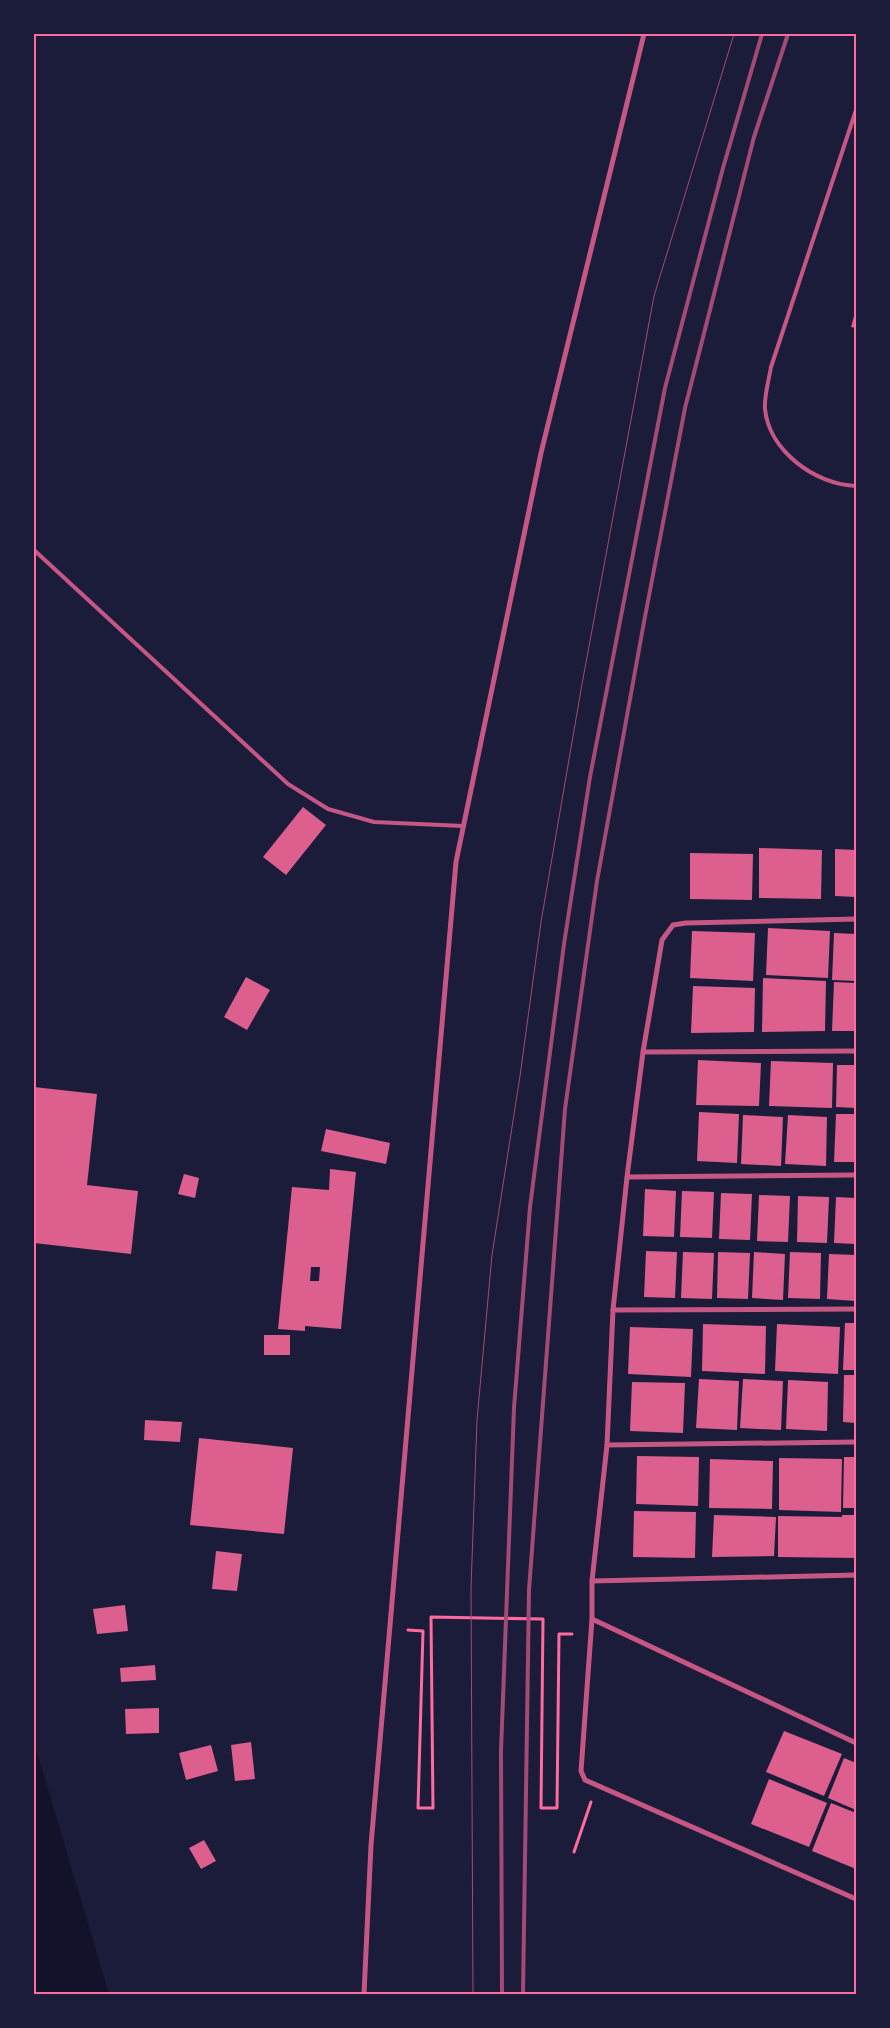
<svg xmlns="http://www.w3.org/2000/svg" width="890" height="2028" font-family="Bitter,serif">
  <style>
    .water { fill: #12122b }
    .building { fill: #dd5f8e; fill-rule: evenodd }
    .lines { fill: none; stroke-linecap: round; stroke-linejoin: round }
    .path { stroke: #ff6b9d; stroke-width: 3 }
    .service { stroke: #c65784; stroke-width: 4 }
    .minor { stroke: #c65784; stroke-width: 5 }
    .tram { stroke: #a44b75; stroke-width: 1 }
    .rail { stroke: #a44b75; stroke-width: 4 }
    .neatline { fill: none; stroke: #ff6b9d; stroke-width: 2 }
  </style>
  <rect width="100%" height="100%" fill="#1b1b3a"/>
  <!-- water -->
  <polygon class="water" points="34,1742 109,1994 34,1994"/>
  <!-- building -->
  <g class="building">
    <polygon points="856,309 856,328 851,327"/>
    <polygon points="303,807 326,825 286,875 263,857"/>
    <polygon points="759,848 822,850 821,899 759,898"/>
    <polygon points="835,849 856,850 856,897 835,896"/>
    <polygon points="690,853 753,854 752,900 690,899"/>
    <polygon points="768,928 830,931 828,978 766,975"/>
    <polygon points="692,931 755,933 753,981 690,978"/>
    <polygon points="834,933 856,934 856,981 832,980"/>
    <polygon points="246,977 270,990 247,1030 224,1017"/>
    <polygon points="763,978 826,981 825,1031 762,1032"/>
    <polygon points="834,982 856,983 856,1031 832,1031"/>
    <polygon points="693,986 755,988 754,1032 691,1033"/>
    <polygon points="698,1060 761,1063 759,1106 696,1105"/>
    <polygon points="771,1061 833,1063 832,1108 769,1106"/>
    <polygon points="837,1065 856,1065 856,1108 836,1107"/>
    <polygon points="34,1087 97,1094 87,1185 138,1191 131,1254 34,1243"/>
    <polygon points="699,1112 739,1114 737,1163 697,1161"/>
    <polygon points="836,1114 856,1114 856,1162 834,1162"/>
    <polygon points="743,1115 783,1117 781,1166 741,1164"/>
    <polygon points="788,1115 827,1117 826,1166 785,1164"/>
    <polygon points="326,1129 390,1143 386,1164 321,1151"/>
    <path d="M330,1169L356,1172L341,1329L305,1326V1331L278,1329L292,1187L329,1190ZM311,1267H320L319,1281H310Z"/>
    <polygon points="184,1174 199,1178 195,1198 178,1194"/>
    <polygon points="645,1189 676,1191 674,1237 643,1236"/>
    <polygon points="682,1191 714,1192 712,1238 680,1237"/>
    <polygon points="721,1193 752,1194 750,1240 719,1239"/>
    <polygon points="759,1195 790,1196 788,1242 757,1241"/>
    <polygon points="798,1196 829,1197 827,1243 797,1242"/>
    <polygon points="836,1197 856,1198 856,1244 834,1243"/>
    <polygon points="646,1251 677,1252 675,1298 644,1297"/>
    <polygon points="683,1252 714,1253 712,1299 681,1298"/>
    <polygon points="718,1252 750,1253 748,1299 717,1298"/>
    <polygon points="754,1252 785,1254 783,1300 752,1298"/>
    <polygon points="790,1252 821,1253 820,1299 788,1298"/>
    <polygon points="829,1254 856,1255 856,1301 827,1299"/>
    <polygon points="845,1323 856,1323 856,1370 843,1370"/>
    <polygon points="703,1324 766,1326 765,1374 702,1371"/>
    <polygon points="777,1324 840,1327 838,1374 775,1371"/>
    <polygon points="630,1327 693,1329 691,1377 628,1374"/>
    <rect x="264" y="1335" width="26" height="20"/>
    <polygon points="844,1375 856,1375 856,1423 843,1422"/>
    <polygon points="699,1379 739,1381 737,1430 696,1428"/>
    <polygon points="743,1379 783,1381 781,1430 740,1428"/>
    <polygon points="788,1380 828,1382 827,1431 786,1429"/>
    <polygon points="632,1382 685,1383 683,1433 630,1431"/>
    <polygon points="145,1420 182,1422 180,1442 144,1440"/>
    <polygon points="199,1438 293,1448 284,1534 190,1525"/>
    <polygon points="637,1456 699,1457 698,1506 636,1504"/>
    <polygon points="844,1457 856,1457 856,1508 843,1508"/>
    <polygon points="779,1458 842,1459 841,1512 779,1510"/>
    <polygon points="710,1459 773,1461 772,1509 709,1508"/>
    <polygon points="634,1511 696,1512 695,1558 633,1557"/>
    <polygon points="714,1515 776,1517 774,1556 712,1557"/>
    <polygon points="842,1515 856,1515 856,1558 778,1557 778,1516 842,1517"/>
    <polygon points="216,1551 242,1554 237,1591 212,1589"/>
    <polygon points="125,1605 128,1631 97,1634 93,1609"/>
    <polygon points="155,1665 156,1680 121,1682 120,1668"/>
    <polygon points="159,1708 159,1733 126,1734 125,1709"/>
    <polygon points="784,1731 842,1754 824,1796 766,1772"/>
    <polygon points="251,1742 255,1779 235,1781 231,1745"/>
    <polygon points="211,1745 218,1771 186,1780 179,1753"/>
    <polygon points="844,1758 856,1763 856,1810 828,1798"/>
    <polygon points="769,1779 827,1803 809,1847 751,1824"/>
    <polygon points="831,1803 856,1813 856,1869 812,1851"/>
    <polygon points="204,1840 216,1861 201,1869 189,1848"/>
  </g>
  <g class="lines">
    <!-- path -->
    <g class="path">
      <polyline points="408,1630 423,1631 418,1808 433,1808 431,1617 543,1619 541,1808 557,1808 559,1634 572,1634"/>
      <polyline points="574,1852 591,1802"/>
    </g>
    <!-- service -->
    <g class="service">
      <path d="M856,110L771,367C769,379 764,396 765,409C769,451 816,485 856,486"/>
      <polyline points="34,550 288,784 328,809 374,822 463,826"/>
    </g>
    <!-- minor -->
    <g class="minor">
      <polyline points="856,919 686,923 673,925 662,940 643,1052 627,1177 613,1310 607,1445 592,1581 592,1619 581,1771 585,1780 856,1899"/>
      <polyline points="643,1052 856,1051"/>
      <polyline points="627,1177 856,1175"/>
      <polyline points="613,1310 856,1309"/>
      <polyline points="607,1445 856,1442"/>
      <polyline points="592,1581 856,1575"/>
      <polyline points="592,1619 856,1743"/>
      <polyline points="364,1994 371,1845 456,862 541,453 644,34"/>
    </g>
    <!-- tram -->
    <polyline class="tram" points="473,1994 471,1588 477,1420 492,1255 520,1076 541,922 582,684 654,296 734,34"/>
    <!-- rail -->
    <g class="rail">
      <polyline points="502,1994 501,1751 514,1408 530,1207 564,944 590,777 665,388 723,168 762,34"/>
      <polyline points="523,1994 529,1590 565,1109 597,881 644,622 685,408 754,137 788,34"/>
    </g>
  </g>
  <!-- border -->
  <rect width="890" height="2028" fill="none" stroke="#1b1b3a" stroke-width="70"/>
  <rect x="35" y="35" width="820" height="1958" class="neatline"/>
</svg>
